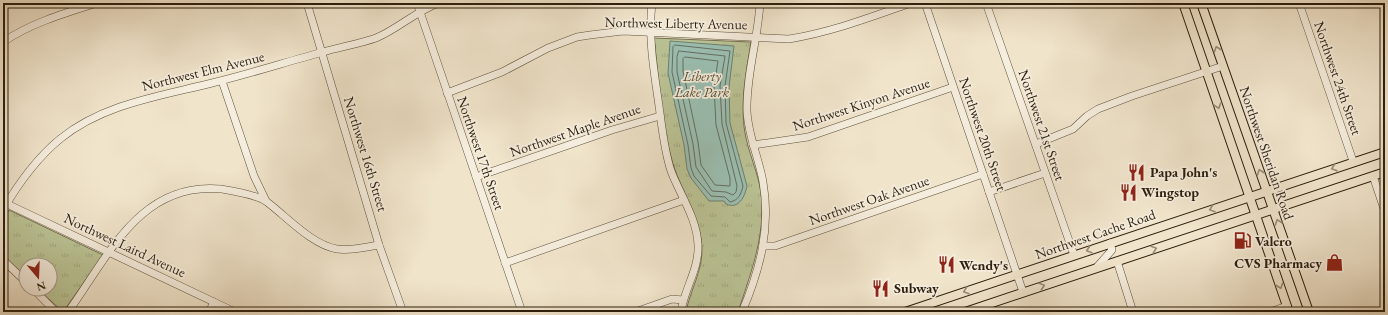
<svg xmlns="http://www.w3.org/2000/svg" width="1388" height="315" font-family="'EB Garamond',serif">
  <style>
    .park { fill: url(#park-tufts); stroke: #747152 }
    .water { fill: #9bbfb2; stroke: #6f7f70 }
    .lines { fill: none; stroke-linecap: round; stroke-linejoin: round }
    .shore { stroke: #646e60; stroke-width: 1 }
    .minor-casing { stroke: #5d503c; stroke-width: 8 }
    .major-casing { stroke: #2c1e0d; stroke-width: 10 }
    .minor { stroke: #f5eddd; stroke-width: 7 }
    .major { stroke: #f0e4cb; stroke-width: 8 }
    .oneway { stroke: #988b76 }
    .labels { text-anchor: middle; stroke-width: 3.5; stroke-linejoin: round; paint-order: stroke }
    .street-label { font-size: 14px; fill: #2c1e0d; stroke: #f5eddd }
    .park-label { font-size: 14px; font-style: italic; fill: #575036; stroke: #f5eddd }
    .poi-label { font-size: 14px; font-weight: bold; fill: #2c1e0d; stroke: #f5eddd; text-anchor: start }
  </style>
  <defs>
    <pattern id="park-tufts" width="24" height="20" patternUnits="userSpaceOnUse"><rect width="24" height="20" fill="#bbc496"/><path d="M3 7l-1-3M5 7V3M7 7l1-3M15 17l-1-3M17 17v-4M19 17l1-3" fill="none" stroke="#a1a880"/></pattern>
  </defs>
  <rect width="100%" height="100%" fill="#f0e4cb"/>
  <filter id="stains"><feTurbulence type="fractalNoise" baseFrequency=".005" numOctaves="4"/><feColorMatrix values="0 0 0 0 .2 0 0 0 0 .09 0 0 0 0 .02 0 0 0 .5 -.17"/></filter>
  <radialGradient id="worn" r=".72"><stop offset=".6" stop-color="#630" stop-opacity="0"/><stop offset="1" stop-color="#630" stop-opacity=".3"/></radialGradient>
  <!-- park -->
  <g class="park">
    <path d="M654,38L751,42C746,73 739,107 746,138C751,160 761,180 762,203C763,243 750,275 738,312H686C690,290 703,271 702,247C700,217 682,192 673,164C661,124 659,79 654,38Z"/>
    <polygon points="9,210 103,255 63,312 38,289 50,289 50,265 26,265 26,278 3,256 3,220"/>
  </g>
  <!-- water -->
  <path class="water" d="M670,41L734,46L729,87L730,123L747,186C745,196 739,210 726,204L724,201H709L691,178L687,169L684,145L668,73Z"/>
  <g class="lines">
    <!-- shore -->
    <g class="shore">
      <path d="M675,45L730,51L725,86L726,123L743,186C741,194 739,200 730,202L725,197L711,196L694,176L691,168L688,145L672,72L673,47Z"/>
      <polygon points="679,51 725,56 720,86 722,124 737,186 736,192 733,195 726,192 712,191 696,167 693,144 677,72 677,57"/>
      <polygon points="685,57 718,61 714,86 716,125 730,178 730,186 715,185 701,165 698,142 683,71 683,59"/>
    </g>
    <defs>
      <g id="minor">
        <polyline points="307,3 379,245 403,312"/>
        <polyline points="417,3 522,312"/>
        <path d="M652,3C648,38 654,71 659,106C662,127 664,150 671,171C680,195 697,218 698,245C699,270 684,289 681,312"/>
        <polyline points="925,3 1023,292"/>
        <polyline points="986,3 1074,255"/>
        <polyline points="1299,3 1353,161"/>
        <path d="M3,42C31,23 65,13 97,3"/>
        <polyline points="222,81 254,176 266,201"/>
        <path d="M447,93L502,72L548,48L577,37L590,35L623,31L789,39C832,32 871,17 911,3"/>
        <polyline points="1036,144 1073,129 1087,116 1098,109 1132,96 1223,66"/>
        <polyline points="753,145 808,137 953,87"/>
        <polyline points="1373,176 1385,212"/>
        <polyline points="476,177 612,130 660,116"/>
        <polyline points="989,192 1045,173"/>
        <polyline points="3,202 235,312"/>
        <path d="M3,210C18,184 37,158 60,139C103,104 160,96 212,83C249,74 286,62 323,52C340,47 359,44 376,38C398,29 416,11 439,3"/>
        <polyline points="763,246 775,246 983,174"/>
        <polyline points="3,260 26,282"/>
        <polyline points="1117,261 1133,312"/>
        <polyline points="505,263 684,200"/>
        <polyline points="1096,268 1112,250 1110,243"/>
        <polyline points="33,289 56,312"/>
        <path d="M68,312C108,257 140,181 221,189C233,191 258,195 267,202C287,217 312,245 337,249C351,251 366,247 379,245"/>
        <polyline points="209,312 214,302"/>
        <polyline points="635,312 672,299 683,300"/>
        <path d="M742,312C760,270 771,228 763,182C759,158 748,136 747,111C746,75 758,39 760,3"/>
        <polyline points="1270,312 1287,306"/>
      </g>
      <g id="major">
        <polyline points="1183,3 1289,312"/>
        <polyline points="1201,3 1309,312"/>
        <polyline points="905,312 1385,152"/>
        <polyline points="965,312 1385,172"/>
      </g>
    </defs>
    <!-- minor casing -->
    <use href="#minor" class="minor-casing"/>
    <!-- major casing -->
    <use href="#major" class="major-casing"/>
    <!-- minor -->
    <use href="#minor" class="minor"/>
    <!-- major -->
    <use href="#major" class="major"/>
  </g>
  <!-- one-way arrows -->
  <defs><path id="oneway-chevron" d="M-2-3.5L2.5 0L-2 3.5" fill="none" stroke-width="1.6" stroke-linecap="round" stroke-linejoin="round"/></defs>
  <g class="oneway">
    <use href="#oneway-chevron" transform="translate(1217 49) rotate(-109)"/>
    <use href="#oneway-chevron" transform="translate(1218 106) rotate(72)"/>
    <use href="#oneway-chevron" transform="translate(1334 168) rotate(161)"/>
    <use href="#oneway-chevron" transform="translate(1260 172) rotate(-109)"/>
    <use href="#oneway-chevron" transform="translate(1212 209) rotate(161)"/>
    <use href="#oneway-chevron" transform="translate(1278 222) rotate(-109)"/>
    <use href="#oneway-chevron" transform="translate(1154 249) rotate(-19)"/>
    <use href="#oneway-chevron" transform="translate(1089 250) rotate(162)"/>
    <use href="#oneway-chevron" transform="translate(1042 286) rotate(-18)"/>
    <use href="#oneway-chevron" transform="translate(1280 286) rotate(71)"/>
    <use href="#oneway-chevron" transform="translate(966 291) rotate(161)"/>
  </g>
  <!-- icons -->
  <defs>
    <symbol id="restaurant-bare" viewBox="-9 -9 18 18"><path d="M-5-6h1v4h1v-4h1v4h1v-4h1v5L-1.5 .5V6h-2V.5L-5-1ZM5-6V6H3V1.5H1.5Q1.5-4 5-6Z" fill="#8f2418" stroke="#f5eddd" stroke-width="2.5" paint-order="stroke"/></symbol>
    <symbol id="fuel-bare" viewBox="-9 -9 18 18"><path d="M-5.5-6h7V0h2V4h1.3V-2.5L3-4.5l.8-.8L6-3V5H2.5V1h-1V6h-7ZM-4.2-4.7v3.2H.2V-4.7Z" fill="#8f2418" stroke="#f5eddd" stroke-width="2.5" paint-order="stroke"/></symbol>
    <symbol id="shop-bare" viewBox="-9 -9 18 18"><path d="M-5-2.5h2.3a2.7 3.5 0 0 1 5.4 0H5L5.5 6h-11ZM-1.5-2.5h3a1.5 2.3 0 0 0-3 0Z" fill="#8f2418" stroke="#f5eddd" stroke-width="2.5" paint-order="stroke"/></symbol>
  </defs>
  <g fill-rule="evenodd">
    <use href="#restaurant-bare" x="1124" y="160" width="25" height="25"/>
    <use href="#restaurant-bare" x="1116" y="180" width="25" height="25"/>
    <use href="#fuel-bare" x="1230" y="228" width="25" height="25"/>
    <use href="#shop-bare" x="1322" y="250" width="25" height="25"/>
    <use href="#restaurant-bare" x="934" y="252" width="25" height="25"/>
    <use href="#restaurant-bare" x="868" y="276" width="25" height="25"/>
  </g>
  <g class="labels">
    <!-- street labels -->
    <g class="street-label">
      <text transform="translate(676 23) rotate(1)" y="5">Northwest Liberty Avenue</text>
      <text transform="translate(203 71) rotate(-14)" y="5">Northwest Elm Avenue</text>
      <text transform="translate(1338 78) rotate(71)" y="5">Northwest 24th Street</text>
      <text transform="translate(861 104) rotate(-18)" y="5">Northwest Kinyon Avenue</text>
      <text transform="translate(1042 125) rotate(71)" y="5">Northwest 21st Street</text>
      <text transform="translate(575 130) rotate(-19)" y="5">Northwest Maple Avenue</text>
      <text transform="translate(983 134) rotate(71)" y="5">Northwest 20th Street</text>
      <text transform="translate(481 153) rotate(71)" y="5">Northwest 17th Street</text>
      <text transform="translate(1267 153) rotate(71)" y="5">Northwest Sheridan Road</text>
      <text transform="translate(366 154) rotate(73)" y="5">Northwest 16th Street</text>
      <text transform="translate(869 200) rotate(-19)" y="5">Northwest Oak Avenue</text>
      <text transform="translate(1095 234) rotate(-19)" y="5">Northwest Cache Road</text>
      <text transform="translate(125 245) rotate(25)" y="5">Northwest Laird Avenue</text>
    </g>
    <!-- park labels -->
    <g class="park-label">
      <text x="702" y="81">Liberty<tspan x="702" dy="16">Lake Park</tspan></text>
    </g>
    <!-- poi labels -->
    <g class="poi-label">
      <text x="1150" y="177">Papa John's</text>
      <text x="1141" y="197">Wingstop</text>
      <text x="1255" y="246">Valero</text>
      <text x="1322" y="268" text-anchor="end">CVS Pharmacy</text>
      <text x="959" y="270">Wendy's</text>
      <text x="894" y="293">Subway</text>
    </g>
  </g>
  <!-- margin -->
  <rect width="1388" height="315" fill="none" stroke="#f0e4cb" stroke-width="16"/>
  <rect x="4" y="4" width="1380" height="307" fill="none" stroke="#2c1e0d" stroke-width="2"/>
  <rect x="8" y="8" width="1372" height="299" fill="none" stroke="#2c1e0d"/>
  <!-- north arrow -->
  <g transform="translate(38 277) rotate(161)"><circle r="19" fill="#f5eddd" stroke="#a59a8a"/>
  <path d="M0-3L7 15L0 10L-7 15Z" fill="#8f2418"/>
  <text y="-6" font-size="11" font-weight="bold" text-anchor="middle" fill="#2c1e0d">N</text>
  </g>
  <rect width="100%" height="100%" filter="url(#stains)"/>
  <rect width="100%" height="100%" fill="url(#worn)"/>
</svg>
